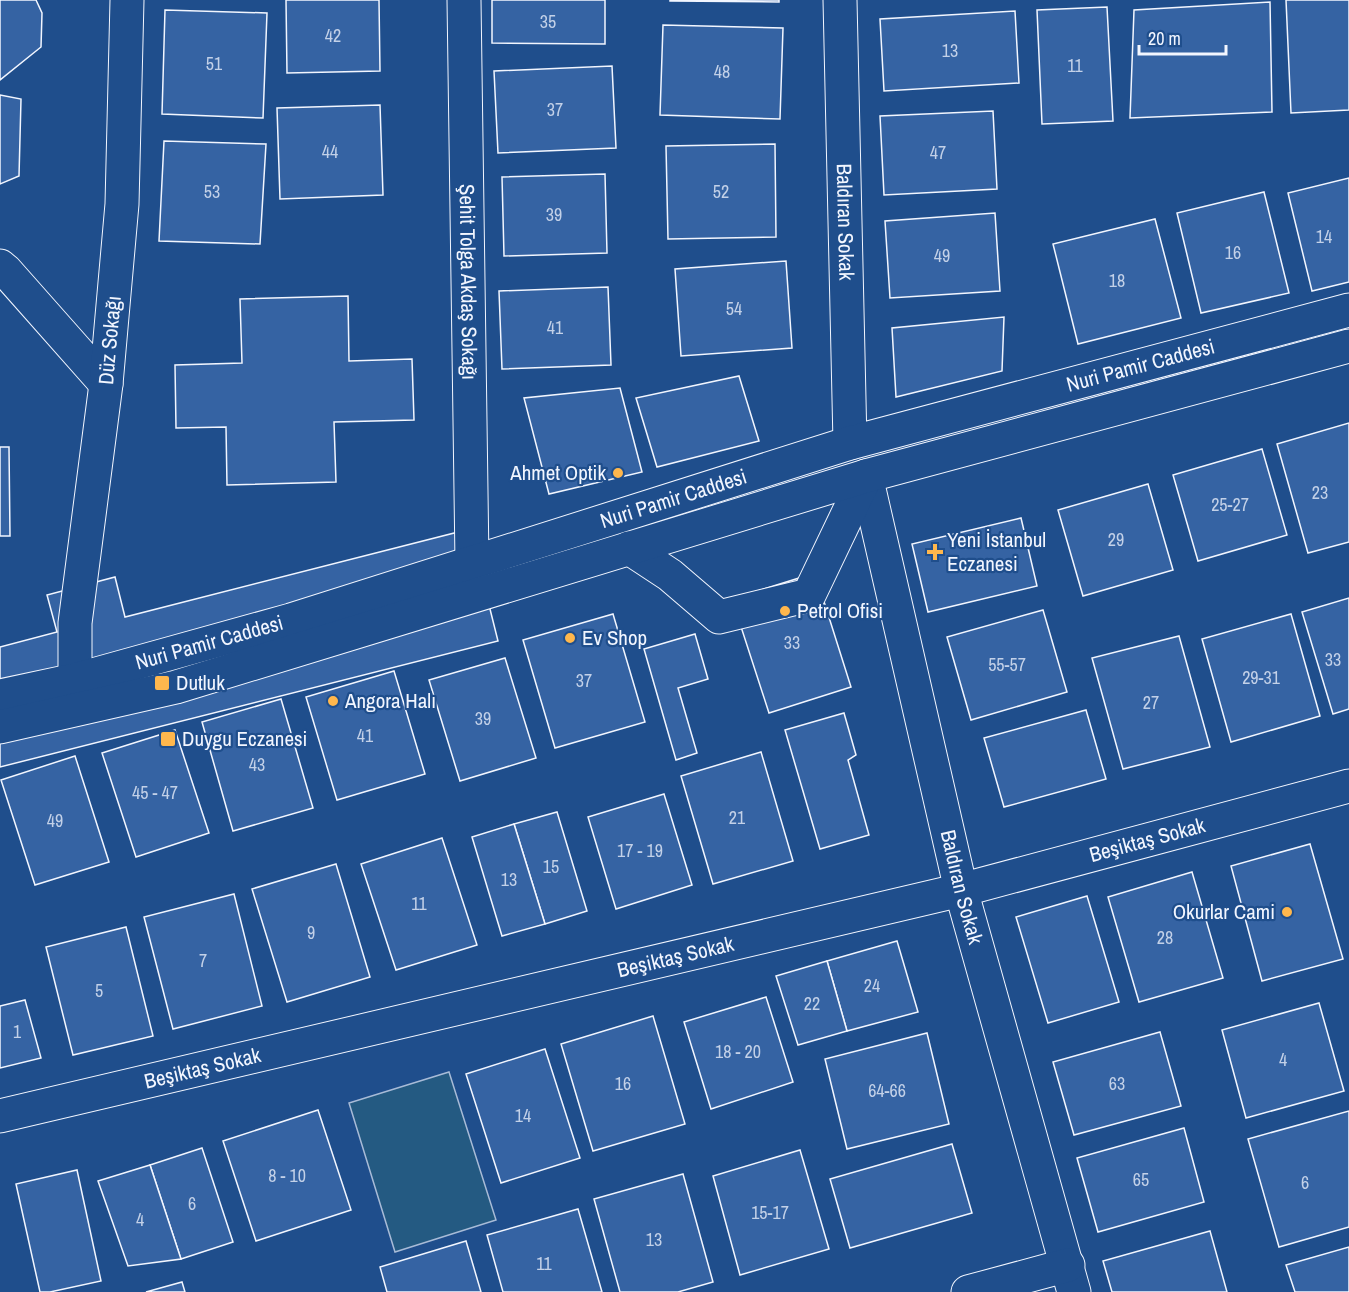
<svg xmlns="http://www.w3.org/2000/svg" width="1349" height="1292" font-family="'Archivo Narrow',sans-serif">
  <style>
    .green { fill: #245a82; stroke: #a8bbd7; stroke-width: 1.5 }
    .building { fill: #3563a3; stroke: #f2f6ff; stroke-width: 1.5 }
    .lines { fill: none; stroke-linecap: round; stroke-linejoin: round }
    .minor-casing { stroke: #f2f6ff; stroke-width: 35 }
    .major-casing { stroke: #f2f6ff; stroke-width: 35 }
    .minor { stroke: #1f4e8c; stroke-width: 33 }
    .major { stroke: #1f4e8c; stroke-width: 33 }
    .poi-dot { fill: #ffb74d; stroke: #1f4e8c; stroke-width: 2 }
    .labels { text-anchor: middle; stroke-width: 4.5; stroke-linejoin: round; paint-order: stroke }
    .number-label { font-size: 18px; fill: #c3d1e8 }
    .street-label { font-size: 21px; fill: #f2f6ff; stroke: #1f4e8c }
    .poi-label { font-size: 21px; fill: #f2f6ff; stroke: #1f4e8c; text-anchor: start }
  </style>
  <rect width="100%" height="100%" fill="#1f4e8c"/>
  <!-- green -->
  <polygon class="green" points="449,1072 496,1220 395,1252 349,1103"/>
  <!-- building -->
  <g class="building">
    <polygon points="0,0 36,0 42,13 41,47 0,80"/>
    <polygon points="286,0 379,0 380,71 287,73"/>
    <polygon points="492,0 605,0 605,44 492,43"/>
    <polygon points="670,0 779,0 779,2 670,1"/>
    <polygon points="1286,0 1349,0 1349,110 1291,113"/>
    <polygon points="1270,2 1272,112 1130,118 1134,10"/>
    <polygon points="1107,7 1113,121 1042,124 1037,10"/>
    <polygon points="165,10 267,13 263,118 162,114"/>
    <polygon points="1015,11 1019,83 884,91 880,19"/>
    <polygon points="663,25 783,28 780,119 660,115"/>
    <polygon points="612,66 616,148 498,153 494,71"/>
    <polygon points="0,95 21,99 19,176 0,184"/>
    <polygon points="380,105 383,195 280,199 277,108"/>
    <polygon points="993,111 997,189 884,195 880,116"/>
    <polygon points="164,141 266,144 260,244 159,241"/>
    <polygon points="775,144 776,237 668,239 666,146"/>
    <polygon points="605,174 607,253 504,256 502,177"/>
    <polygon points="1349,178 1349,282 1312,291 1288,193"/>
    <polygon points="1264,192 1289,293 1201,313 1177,213"/>
    <polygon points="995,213 1000,291 890,298 885,221"/>
    <polygon points="1155,219 1181,318 1078,344 1053,244"/>
    <polygon points="786,261 792,348 681,356 675,269"/>
    <polygon points="608,287 611,365 502,369 499,291"/>
    <polygon points="348,296 349,361 412,359 414,420 334,422 336,482 227,485 226,427 176,428 175,365 242,363 240,299"/>
    <polygon points="1004,317 1002,371 896,397 892,328"/>
    <polygon points="739,376 759,441 657,467 636,398"/>
    <polygon points="620,388 642,472 549,494 524,398"/>
    <polygon points="1349,423 1349,542 1308,553 1277,444"/>
    <polygon points="0,447 9,447 10,536 0,536"/>
    <polygon points="1262,449 1287,535 1198,561 1173,475"/>
    <polygon points="1148,484 1173,570 1083,596 1058,510"/>
    <polygon points="1021,518 1037,586 928,612 912,544"/>
    <polygon points="470,529 498,641 0,767 0,647 57,632 47,595 115,577 125,617"/>
    <polygon points="815,573 851,687 769,713 732,599"/>
    <polygon points="1349,598 1349,709 1333,714 1302,612"/>
    <polygon points="1043,610 1067,692 971,720 947,637"/>
    <polygon points="613,614 645,722 555,748 523,640"/>
    <polygon points="1291,614 1320,716 1231,742 1202,639"/>
    <polygon points="695,634 708,679 678,688 697,753 676,760 644,649"/>
    <polygon points="1179,636 1210,747 1123,769 1092,658"/>
    <polygon points="505,658 536,758 460,781 429,680"/>
    <polygon points="394,671 425,774 337,800 306,697"/>
    <polygon points="281,699 313,808 233,831 202,722"/>
    <polygon points="1086,710 1106,779 1004,807 984,738"/>
    <polygon points="844,713 856,755 848,760 869,835 820,849 785,730"/>
    <polygon points="175,730 209,833 136,857 102,753"/>
    <polygon points="761,752 793,861 713,884 681,776"/>
    <polygon points="75,756 109,862 35,885 1,780"/>
    <polygon points="664,794 692,885 616,909 588,817"/>
    <polygon points="557,812 587,911 545,924 514,824"/>
    <polygon points="514,824 545,924 502,936 472,837"/>
    <polygon points="442,838 477,945 396,970 361,864"/>
    <polygon points="1310,844 1343,959 1262,981 1231,866"/>
    <polygon points="336,864 370,977 287,1002 252,889"/>
    <polygon points="1192,872 1223,978 1139,1002 1108,897"/>
    <polygon points="234,894 262,1006 173,1029 144,917"/>
    <polygon points="1087,896 1119,1002 1048,1023 1016,917"/>
    <polygon points="126,927 153,1036 73,1055 46,947"/>
    <polygon points="897,941 918,1012 847,1031 827,961"/>
    <polygon points="827,961 847,1031 798,1045 776,976"/>
    <polygon points="766,997 793,1082 711,1109 684,1022"/>
    <polygon points="25,1000 41,1058 0,1068 0,1006"/>
    <polygon points="1319,1003 1344,1091 1246,1118 1222,1030"/>
    <polygon points="653,1016 685,1124 593,1151 561,1044"/>
    <polygon points="1160,1032 1181,1106 1074,1135 1053,1062"/>
    <polygon points="927,1033 949,1124 847,1149 825,1059"/>
    <polygon points="545,1049 580,1158 501,1183 466,1074"/>
    <polygon points="318,1110 351,1210 256,1241 223,1141"/>
    <polygon points="1349,1111 1349,1227 1279,1247 1248,1139"/>
    <polygon points="1184,1128 1204,1202 1098,1232 1077,1158"/>
    <polygon points="952,1144 972,1213 850,1248 830,1179"/>
    <polygon points="202,1148 233,1242 181,1259 150,1165"/>
    <polygon points="800,1150 829,1249 740,1275 713,1176"/>
    <polygon points="150,1165 181,1259 128,1266 98,1181"/>
    <polygon points="77,1170 101,1281 50,1292 40,1292 16,1184"/>
    <polygon points="683,1174 713,1282 678,1292 620,1292 594,1199"/>
    <polygon points="578,1209 602,1292 503,1292 487,1235"/>
    <polygon points="1210,1231 1227,1292 1112,1292 1103,1261"/>
    <polygon points="466,1241 481,1292 387,1292 380,1267"/>
    <polygon points="1349,1247 1349,1292 1295,1292 1286,1265"/>
    <polygon points="182,1282 185,1292 146,1292"/>
  </g>
  <g class="lines">
    <defs>
      <g id="minor">
        <path id="s1" d="M464,0L472,562"/>
        <path id="s2" d="M840,0L850,443"/>
        <polyline points="0,266 6,271 106,384"/>
        <path id="s3" d="M866,476L961,890L1074,1292"/>
        <polyline points="629,548 670,575 719,617 809,595 866,476"/>
        <path id="s4" d="M75,680V623L106,384L122,204L127,0"/>
        <path id="s5" d="M0,1116L961,890L1349,786"/>
        <polyline points="968,1292 1068,1265"/>
      </g>
      <g id="major">
        <path id="s6" d="M0,696L75,680L291,620L850,443L1349,310"/>
        <polyline points="0,727 176,687 866,476 1349,346"/>
      </g>
    </defs>
    <!-- minor casing -->
    <use href="#minor" class="minor-casing"/>
    <!-- major casing -->
    <use href="#major" class="major-casing"/>
    <!-- minor -->
    <use href="#minor" class="minor"/>
    <!-- major -->
    <use href="#major" class="major"/>
  </g>
  <!-- markers -->
  <g class="poi-dot">
    <circle cx="618" cy="473" r="6"/>
    <path d="M932 543h6v6h6v6h-6v6h-6v-6h-6v-6h6z"/>
    <circle cx="785" cy="611" r="6"/>
    <circle cx="570" cy="638" r="6"/>
    <rect x="154" y="675" width="16" height="16" rx="3"/>
    <circle cx="333" cy="701" r="6"/>
    <rect x="160" y="731" width="16" height="16" rx="3"/>
    <circle cx="1287" cy="912" r="6"/>
  </g>
  <g class="labels">
    <!-- number labels -->
    <g class="number-label">
      <text x="548" y="28">35</text>
      <text x="333" y="42">42</text>
      <text x="950" y="57">13</text>
      <text x="214" y="70">51</text>
      <text x="1075" y="72">11</text>
      <text x="722" y="78">48</text>
      <text x="555" y="116">37</text>
      <text x="330" y="158">44</text>
      <text x="938" y="159">47</text>
      <text x="212" y="198">53</text>
      <text x="721" y="198">52</text>
      <text x="554" y="221">39</text>
      <text x="1324" y="243">14</text>
      <text x="1233" y="259">16</text>
      <text x="942" y="262">49</text>
      <text x="1117" y="287">18</text>
      <text x="734" y="315">54</text>
      <text x="555" y="334">41</text>
      <text x="1320" y="499">23</text>
      <text x="1230" y="511">25-27</text>
      <text x="1116" y="546">29</text>
      <text x="792" y="649">33</text>
      <text x="1333" y="666">33</text>
      <text x="1007" y="671">55-57</text>
      <text x="1261" y="684">29-31</text>
      <text x="584" y="687">37</text>
      <text x="1151" y="709">27</text>
      <text x="483" y="725">39</text>
      <text x="365" y="742">41</text>
      <text x="257" y="771">43</text>
      <text x="155" y="799">45 - 47</text>
      <text x="737" y="824">21</text>
      <text x="55" y="827">49</text>
      <text x="640" y="857">17 - 19</text>
      <text x="551" y="873">15</text>
      <text x="509" y="886">13</text>
      <text x="419" y="910">11</text>
      <text x="311" y="939">9</text>
      <text x="1165" y="944">28</text>
      <text x="203" y="967">7</text>
      <text x="872" y="992">24</text>
      <text x="99" y="997">5</text>
      <text x="812" y="1010">22</text>
      <text x="17" y="1038">1</text>
      <text x="738" y="1058">18 - 20</text>
      <text x="1283" y="1066">4</text>
      <text x="623" y="1090">16</text>
      <text x="1117" y="1090">63</text>
      <text x="887" y="1097">64-66</text>
      <text x="523" y="1122">14</text>
      <text x="287" y="1182">8 - 10</text>
      <text x="1141" y="1186">65</text>
      <text x="1305" y="1189">6</text>
      <text x="192" y="1210">6</text>
      <text x="770" y="1219">15-17</text>
      <text x="140" y="1226">4</text>
      <text x="654" y="1246">13</text>
      <text x="544" y="1270">11</text>
    </g>
    <!-- street labels -->
    <g class="street-label">
      <text dy="7" stroke="none"><textPath href="#s2" startOffset="222">Baldıran Sokak</textPath></text>
      <text dy="7" stroke="none"><textPath href="#s1" startOffset="282">Şehit Tolga Akdaş Sokağı</textPath></text>
      <text dy="7" stroke="none"><textPath href="#s4" startOffset="342">Düz Sokağı</textPath></text>
      <text dy="7" stroke="none"><textPath href="#s6" startOffset="1188">Nuri Pamir Caddesi</textPath></text>
      <text dy="7" stroke="none"><textPath href="#s6" startOffset="702">Nuri Pamir Caddesi</textPath></text>
      <text dy="7" stroke="none"><textPath href="#s6" startOffset="216">Nuri Pamir Caddesi</textPath></text>
      <text dy="7" stroke="none"><textPath href="#s5" startOffset="1180">Beşiktaş Sokak</textPath></text>
      <text dy="7" stroke="none"><textPath href="#s3" startOffset="422">Baldıran Sokak</textPath></text>
      <text dy="7" stroke="none"><textPath href="#s5" startOffset="694">Beşiktaş Sokak</textPath></text>
      <text dy="7" stroke="none"><textPath href="#s5" startOffset="208">Beşiktaş Sokak</textPath></text>
    </g>
    <!-- poi labels -->
    <g class="poi-label">
      <text x="606" y="480" text-anchor="end">Ahmet Optik</text>
      <text x="947" y="547">Yeni İstanbul<tspan x="947" dy="24">Eczanesi</tspan></text>
      <text x="797" y="618">Petrol Ofisi</text>
      <text x="582" y="645">Ev Shop</text>
      <text x="176" y="690">Dutluk</text>
      <text x="345" y="708">Angora Halı</text>
      <text x="182" y="746">Duygu Eczanesi</text>
      <text x="1275" y="919" text-anchor="end">Okurlar Cami</text>
    </g>
  </g>
  <!-- scale -->
  <path d="M1139 45v9h87v-9" fill="none" stroke="#f2f6ff" stroke-width="3"/>
  <text x="1148" y="45" font-size="18" fill="#f2f6ff" stroke="#1f4e8c" stroke-width="4.5" paint-order="stroke">20 m</text>
</svg>
